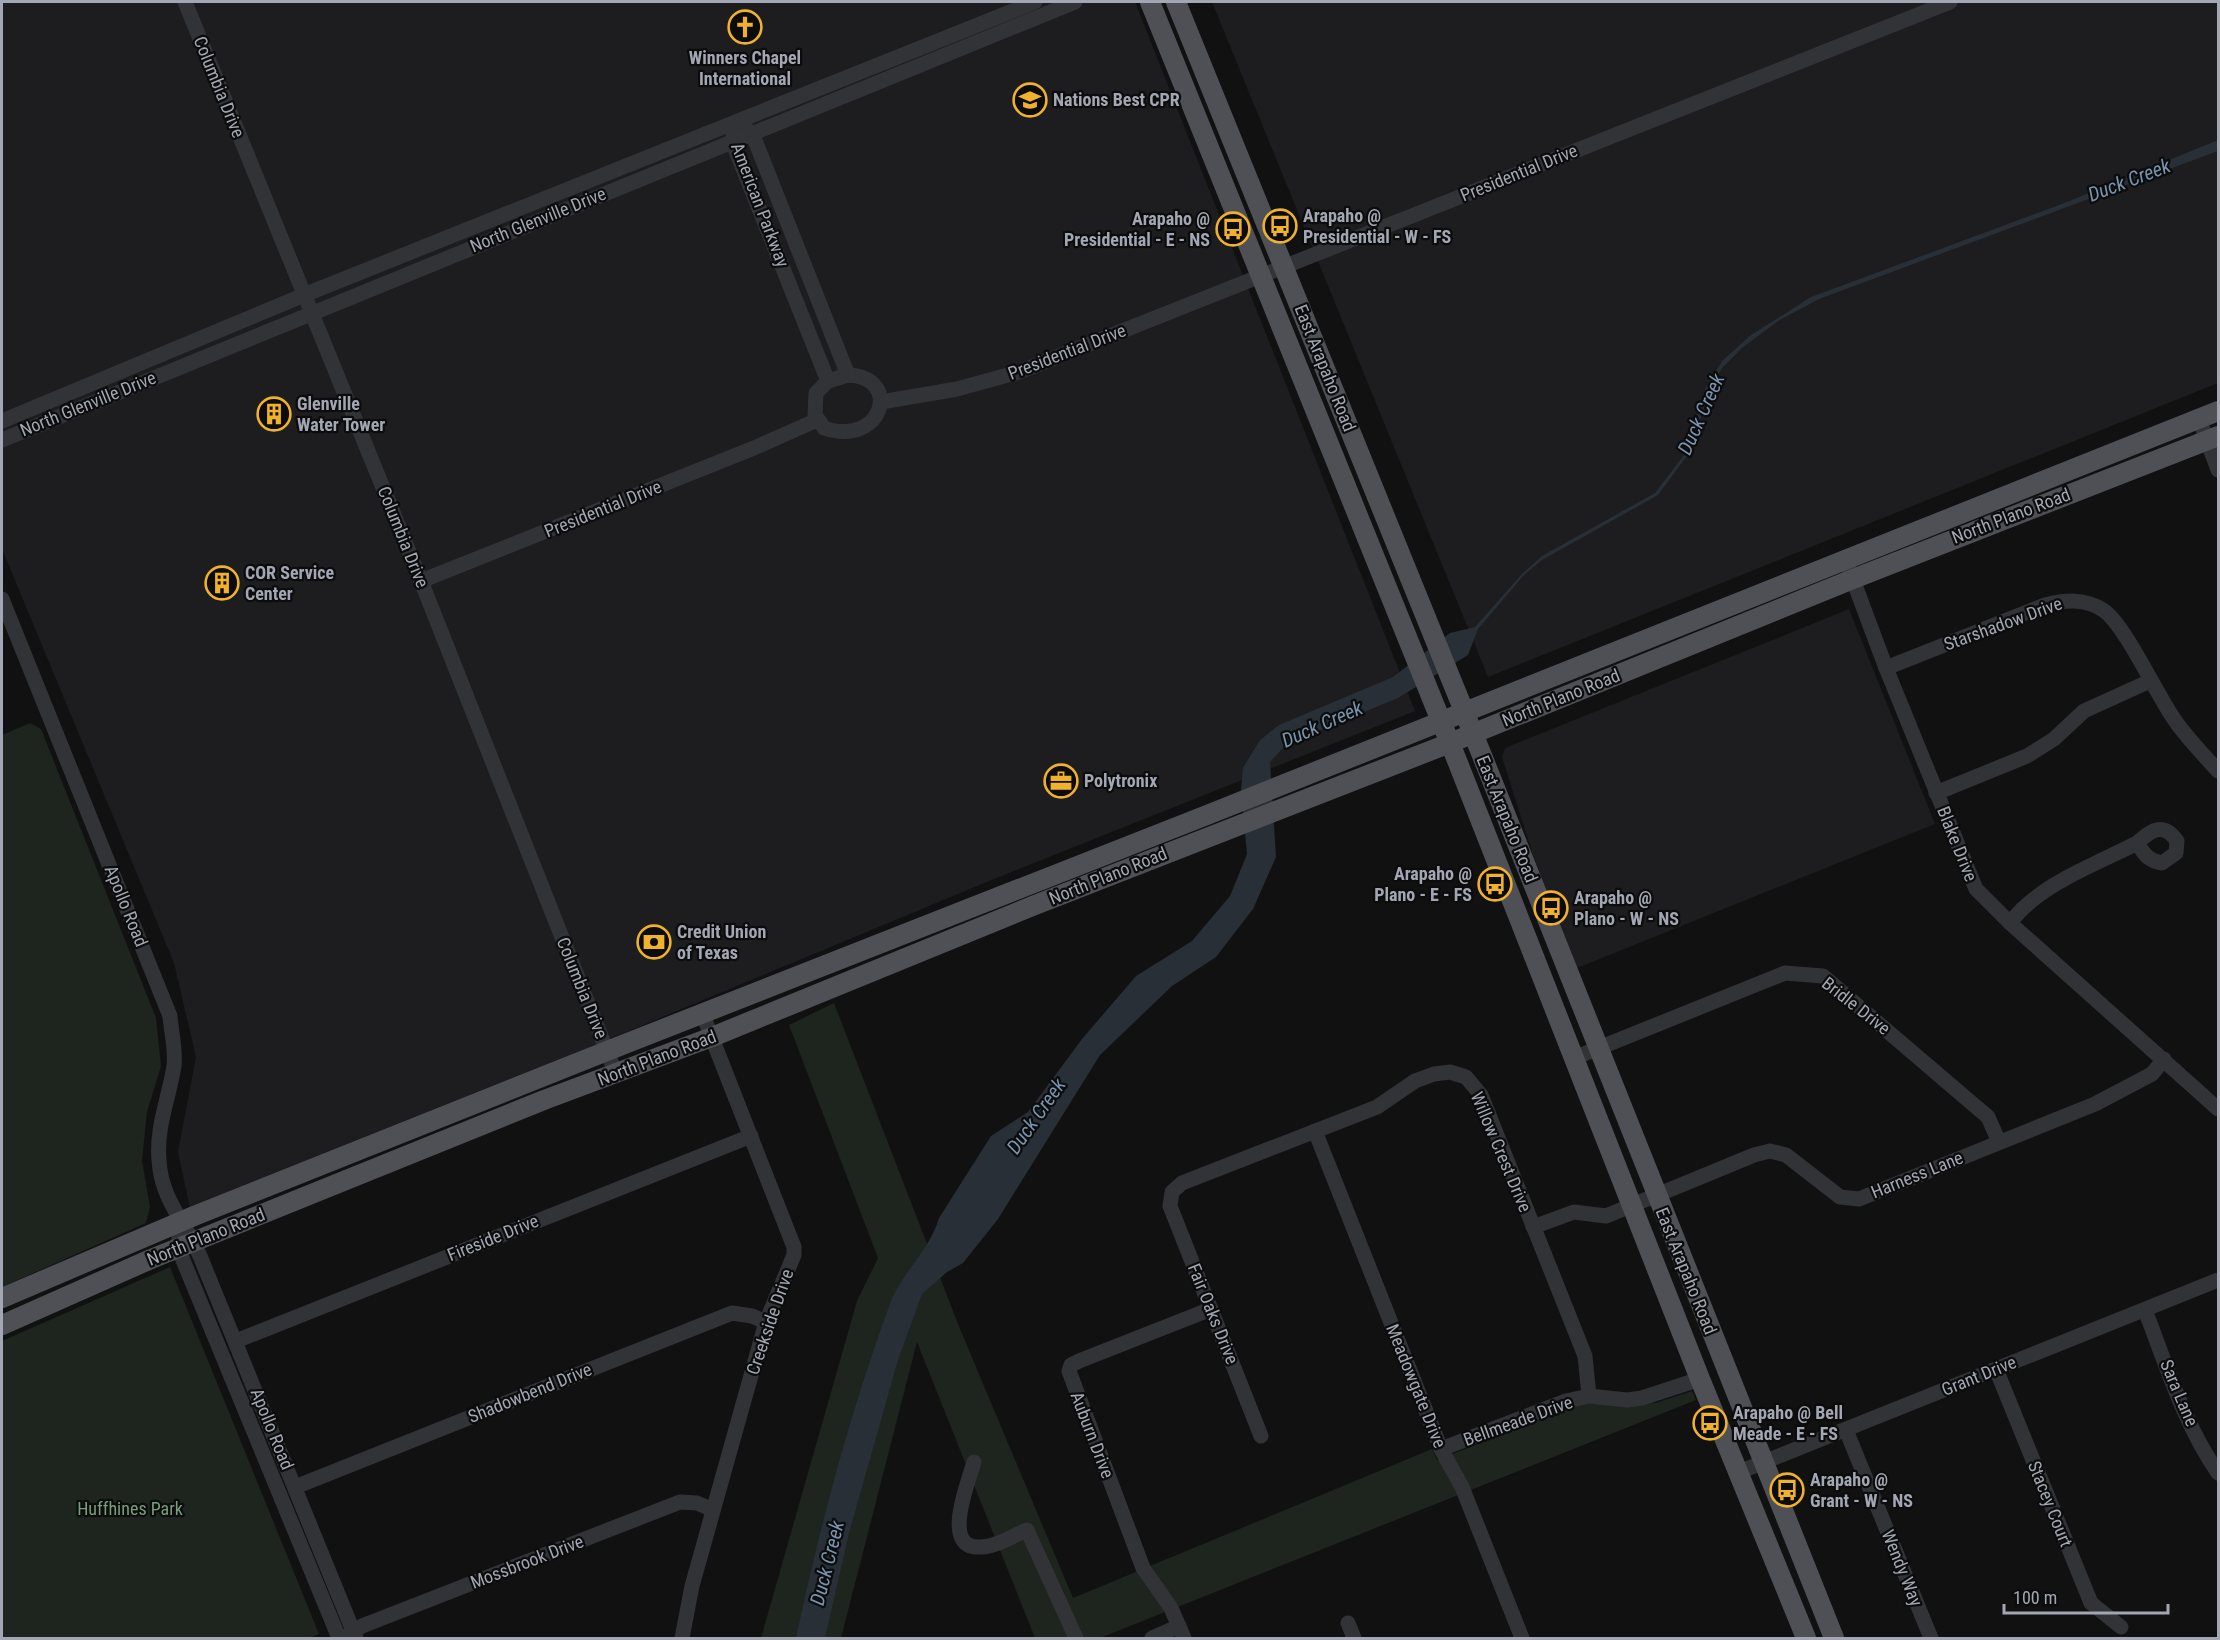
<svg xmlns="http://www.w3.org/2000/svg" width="2220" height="1640" font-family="'Roboto Condensed',sans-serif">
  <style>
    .built { fill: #1d1d1f }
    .green { fill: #1d251e }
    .water { fill: #282f36 }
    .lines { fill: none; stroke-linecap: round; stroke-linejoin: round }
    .minor { stroke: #323337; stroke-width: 15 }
    .major { stroke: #4e5056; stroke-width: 20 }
    .labels { text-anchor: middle; stroke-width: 4.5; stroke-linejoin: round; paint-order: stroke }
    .poi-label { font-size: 18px; font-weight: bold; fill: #a2a7b3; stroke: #0c0c0d; text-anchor: start }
    .street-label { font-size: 18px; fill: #a2a7b3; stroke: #0c0c0d }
    .park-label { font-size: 18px; fill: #799e7c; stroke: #0c0c0d }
    .water-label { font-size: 20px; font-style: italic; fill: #7994af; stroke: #0c0c0d }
  </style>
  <rect width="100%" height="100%" fill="#111112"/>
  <!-- built -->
  <g class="built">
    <polygon points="2,2 1135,2 1415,711 994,879 191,1213 178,1152 196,1057 174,963 2,549"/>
    <polygon points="1212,2 2218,2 2218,383 1488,677"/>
    <polygon points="1849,609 1935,824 1577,968 1532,852 1502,757 1505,748"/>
  </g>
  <!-- green -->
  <g class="green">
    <polygon points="30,723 41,729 156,1018 161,1066 147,1112 142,1161 150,1207 146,1223 2,1287 2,735"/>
    <polygon points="834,1003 958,1324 1073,1598 1432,1449 1437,1460 1579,1404 1656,1403 1692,1391 1696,1400 1100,1638 1035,1638 917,1342 841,1638 761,1638 857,1301 878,1258 789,1025"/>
    <polygon points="170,1267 319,1634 309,1638 2,1638 2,1341"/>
  </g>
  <!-- water -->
  <path class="water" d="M2218,140V151L1819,299L1778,321L1742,348L1722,368L1710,390L1689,453L1658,495L1542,560L1524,575L1478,629L1468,655L1398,698L1287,744L1270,762L1276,857L1253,909L1216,957L1172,986L1100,1055L998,1219L963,1263L947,1272L922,1294L898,1360L849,1533L825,1638H796C820,1524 851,1410 891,1301C903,1271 930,1250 939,1218L991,1136L1028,1112L1082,1039L1136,976L1192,941L1230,896L1247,854L1241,789L1243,768L1260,740L1279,725L1393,677L1450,633L1475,627L1522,574L1542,556L1655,493L1684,455L1706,387L1722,361L1751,335L1811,297L2062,204Z"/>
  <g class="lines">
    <!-- minor -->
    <g class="minor">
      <polyline points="185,2 421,581 616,1074"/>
      <path d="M848,375C903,377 883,448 824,428L815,415L816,393L828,381Z"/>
      <polyline points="828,381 732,141 736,122 752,133 848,375"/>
      <polyline points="881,402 957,389 1019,372 1950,2"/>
      <polyline points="2199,419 2218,470"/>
      <polyline points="2,421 304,295 1035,2"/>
      <polyline points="2,440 1075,2"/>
      <polyline points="1846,561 1886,668 1976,889 2010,923 2218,1109"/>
      <polyline points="421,581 754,448 817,420"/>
      <path d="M2,599L170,1016C171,1031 176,1050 174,1066C169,1098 156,1127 159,1160C161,1200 186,1223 200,1256L356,1638"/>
      <path d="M1886,668L2045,605C2065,600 2085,598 2103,610C2125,624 2157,696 2176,722C2188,739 2204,755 2218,771"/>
      <polyline points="1936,793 2027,756 2054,739 2084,711 2150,681"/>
      <path d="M2010,923C2039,884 2095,865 2137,843C2152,829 2164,822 2177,841L2176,853L2162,863C2148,861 2144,854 2137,843"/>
      <polyline points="1574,1058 1785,973 1823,976 1988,1117 1999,1142"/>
      <polyline points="1315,1131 1441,1449 1462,1487 1522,1638"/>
      <polyline points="1533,1227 1574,1212 1606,1216 1754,1155 1770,1151 1786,1155 1840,1197 1859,1199 2095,1104 2152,1074 2164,1059"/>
      <polyline points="179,1238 178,1248 339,1638"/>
      <path d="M2145,1310C2166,1364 2184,1424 2218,1473"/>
      <polyline points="236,1341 751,1136"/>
      <polyline points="1996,1369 2091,1603 2121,1627"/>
      <polyline points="1846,1430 1931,1638"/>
      <polyline points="1261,1436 1170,1206 1172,1192 1182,1183 1377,1107 1415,1081 1434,1074 1450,1072 1466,1077 1481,1095 1585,1356 1589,1396"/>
      <polyline points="1441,1449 1566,1401 1589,1396 1627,1400 1642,1398 1700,1379"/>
      <path d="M974,1462C969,1481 941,1547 978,1547C994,1548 1012,1536 1027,1530L1076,1638"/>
      <polyline points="1739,1472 2218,1280"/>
      <polyline points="295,1487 732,1313 752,1316 766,1322"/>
      <polyline points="1348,1623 1354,1638"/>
      <polyline points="345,1637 362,1626 680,1502 697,1503 713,1510"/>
      <polyline points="682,1638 692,1586 766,1322 794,1255 794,1247 703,1015"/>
      <polyline points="1152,1638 1179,1626"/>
      <polyline points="1184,1638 1171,1608 1143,1568 1069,1371 1071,1365 1079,1361 1211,1309"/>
    </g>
    <!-- major -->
    <g class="major">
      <polyline points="1150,2 1458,763 1700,1379 1806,1638"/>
      <polyline points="1176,2 1481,753 1834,1638"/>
      <polyline points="2,1298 194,1216 607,1051 1207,815 2218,411"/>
      <polyline points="2,1325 151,1259 544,1100 712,1037 1035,905 1450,743 1853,579 2218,436"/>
    </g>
  </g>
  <!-- icons -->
  <defs>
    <symbol id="church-ring" viewBox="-11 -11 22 22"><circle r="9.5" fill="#0c0c0d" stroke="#f0b12c" stroke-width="1.5"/><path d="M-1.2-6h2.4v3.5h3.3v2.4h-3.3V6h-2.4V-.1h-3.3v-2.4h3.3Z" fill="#f0b12c"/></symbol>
    <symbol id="school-ring" viewBox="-11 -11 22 22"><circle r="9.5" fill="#0c0c0d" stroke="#f0b12c" stroke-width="1.5"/><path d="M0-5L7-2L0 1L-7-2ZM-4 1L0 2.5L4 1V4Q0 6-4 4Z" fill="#f0b12c"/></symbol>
    <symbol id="bus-ring" viewBox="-11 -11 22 22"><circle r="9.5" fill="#0c0c0d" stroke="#f0b12c" stroke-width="1.5"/><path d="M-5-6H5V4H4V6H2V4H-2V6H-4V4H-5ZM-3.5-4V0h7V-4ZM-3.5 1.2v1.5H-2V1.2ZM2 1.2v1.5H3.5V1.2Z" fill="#f0b12c"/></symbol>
    <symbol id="building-ring" viewBox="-11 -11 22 22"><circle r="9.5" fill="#0c0c0d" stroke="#f0b12c" stroke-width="1.5"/><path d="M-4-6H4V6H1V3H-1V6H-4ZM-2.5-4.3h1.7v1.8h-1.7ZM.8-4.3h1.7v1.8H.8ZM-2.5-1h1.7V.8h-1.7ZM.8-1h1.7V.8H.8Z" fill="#f0b12c"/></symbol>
    <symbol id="office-ring" viewBox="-11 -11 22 22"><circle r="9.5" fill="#0c0c0d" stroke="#f0b12c" stroke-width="1.5"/><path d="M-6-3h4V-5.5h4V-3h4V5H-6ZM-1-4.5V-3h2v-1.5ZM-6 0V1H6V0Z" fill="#f0b12c"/></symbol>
    <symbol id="bank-ring" viewBox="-11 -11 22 22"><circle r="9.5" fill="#0c0c0d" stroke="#f0b12c" stroke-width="1.5"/><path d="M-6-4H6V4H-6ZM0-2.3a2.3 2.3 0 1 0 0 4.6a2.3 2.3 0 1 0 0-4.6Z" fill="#f0b12c"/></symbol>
  </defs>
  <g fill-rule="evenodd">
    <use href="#church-ring" x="726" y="8" width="38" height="38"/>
    <use href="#school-ring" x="1011" y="81" width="38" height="38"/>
    <use href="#bus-ring" x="1261" y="207" width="38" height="38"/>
    <use href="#bus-ring" x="1214" y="210" width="38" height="38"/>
    <use href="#building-ring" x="255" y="395" width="38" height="38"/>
    <use href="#building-ring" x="203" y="564" width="38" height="38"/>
    <use href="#office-ring" x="1042" y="762" width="38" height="38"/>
    <use href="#bus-ring" x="1476" y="865" width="38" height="38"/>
    <use href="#bus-ring" x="1532" y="889" width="38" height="38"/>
    <use href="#bank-ring" x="635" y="923" width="38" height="38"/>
    <use href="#bus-ring" x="1691" y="1404" width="38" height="38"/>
    <use href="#bus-ring" x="1768" y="1471" width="38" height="38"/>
  </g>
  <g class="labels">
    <!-- poi labels -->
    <g class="poi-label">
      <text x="745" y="64" text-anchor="middle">Winners Chapel<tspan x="745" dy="21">International</tspan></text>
      <text x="1053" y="106">Nations Best CPR</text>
      <text x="1303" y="222">Arapaho @<tspan x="1303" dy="21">Presidential - W - FS</tspan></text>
      <text x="1210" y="225" text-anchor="end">Arapaho @<tspan x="1210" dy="21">Presidential - E - NS</tspan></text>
      <text x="297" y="410">Glenville<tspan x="297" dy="21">Water Tower</tspan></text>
      <text x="245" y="579">COR Service<tspan x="245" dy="21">Center</tspan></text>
      <text x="1084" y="787">Polytronix</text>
      <text x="1472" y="880" text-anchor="end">Arapaho @<tspan x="1472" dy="21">Plano - E - FS</tspan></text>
      <text x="1574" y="904">Arapaho @<tspan x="1574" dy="21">Plano - W - NS</tspan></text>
      <text x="677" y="938">Credit Union<tspan x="677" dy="21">of Texas</tspan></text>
      <text x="1733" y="1419">Arapaho @ Bell<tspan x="1733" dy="21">Meade - E - FS</tspan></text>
      <text x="1810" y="1486">Arapaho @<tspan x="1810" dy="21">Grant - W - NS</tspan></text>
    </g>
    <!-- street labels -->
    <g class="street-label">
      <text transform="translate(219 87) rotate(68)" y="6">Columbia Drive</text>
      <text transform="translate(1519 173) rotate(-22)" y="6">Presidential Drive</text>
      <text transform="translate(760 205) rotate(69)" y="6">American Parkway</text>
      <text transform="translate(538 220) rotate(-22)" y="6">North Glenville Drive</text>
      <text transform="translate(1067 352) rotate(-21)" y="6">Presidential Drive</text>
      <text transform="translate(1325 368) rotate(68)" y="6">East Arapaho Road</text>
      <text transform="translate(88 404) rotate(-22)" y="6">North Glenville Drive</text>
      <text transform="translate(603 509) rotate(-22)" y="6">Presidential Drive</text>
      <text transform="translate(2011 516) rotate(-21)" y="6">North Plano Road</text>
      <text transform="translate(403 537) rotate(68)" y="6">Columbia Drive</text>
      <text transform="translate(2003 624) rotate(-20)" y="6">Starshadow Drive</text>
      <text transform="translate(1561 698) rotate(-22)" y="6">North Plano Road</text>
      <text transform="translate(1507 819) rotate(68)" y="6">East Arapaho Road</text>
      <text transform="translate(1957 844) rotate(68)" y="6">Blake Drive</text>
      <text transform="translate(1108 876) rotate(-22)" y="6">North Plano Road</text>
      <text transform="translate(126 906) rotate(68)" y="6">Apollo Road</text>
      <text transform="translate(582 988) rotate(68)" y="6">Columbia Drive</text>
      <text transform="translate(1856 1006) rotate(38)" y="6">Bridle Drive</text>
      <text transform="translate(657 1058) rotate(-21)" y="6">North Plano Road</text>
      <text transform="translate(1501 1152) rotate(67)" y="6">Willow Crest Drive</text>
      <text transform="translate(1917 1175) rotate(-22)" y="6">Harness Lane</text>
      <text transform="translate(206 1237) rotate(-22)" y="6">North Plano Road</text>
      <text transform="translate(493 1238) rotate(-22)" y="6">Fireside Drive</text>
      <text transform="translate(1686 1271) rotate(68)" y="6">East Arapaho Road</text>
      <text transform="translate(1213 1314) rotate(68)" y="6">Fair Oaks Drive</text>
      <text transform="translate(770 1322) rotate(-71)" y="6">Creekside Drive</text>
      <text transform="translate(1979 1376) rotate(-22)" y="6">Grant Drive</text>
      <text transform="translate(1416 1386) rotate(68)" y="6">Meadowgate Drive</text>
      <text transform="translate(530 1393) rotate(-22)" y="6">Shadowbend Drive</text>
      <text transform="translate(2179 1393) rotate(67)" y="6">Sara Lane</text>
      <text transform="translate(1518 1421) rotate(-20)" y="6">Bellmeade Drive</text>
      <text transform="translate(272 1429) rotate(68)" y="6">Apollo Road</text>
      <text transform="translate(1092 1435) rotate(69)" y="6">Auburn Drive</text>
      <text transform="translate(2050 1504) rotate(68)" y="6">Stacey Court</text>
      <text transform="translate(527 1562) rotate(-21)" y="6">Mossbrook Drive</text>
      <text transform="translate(1902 1568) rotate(68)" y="6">Wendy Way</text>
    </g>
    <!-- park labels -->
    <g class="park-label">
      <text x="130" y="1515">Huffhines Park</text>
    </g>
    <!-- water labels -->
    <g class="water-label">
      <text transform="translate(2129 180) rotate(-21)" y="7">Duck Creek</text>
      <text transform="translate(1701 414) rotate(-66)" y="7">Duck Creek</text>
      <text transform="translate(1322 724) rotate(-24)" y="7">Duck Creek</text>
      <text transform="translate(1036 1116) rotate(-55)" y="7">Duck Creek</text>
      <text transform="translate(827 1563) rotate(-76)" y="7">Duck Creek</text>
    </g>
  </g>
  <!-- border -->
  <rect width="2220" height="1640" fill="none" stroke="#a2a7b3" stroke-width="6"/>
  <!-- scale -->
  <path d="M2004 1604v9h164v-9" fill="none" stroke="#a2a7b3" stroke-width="3"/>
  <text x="2013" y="1604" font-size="18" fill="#a2a7b3" stroke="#0c0c0d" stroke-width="4.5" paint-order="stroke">100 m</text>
</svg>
